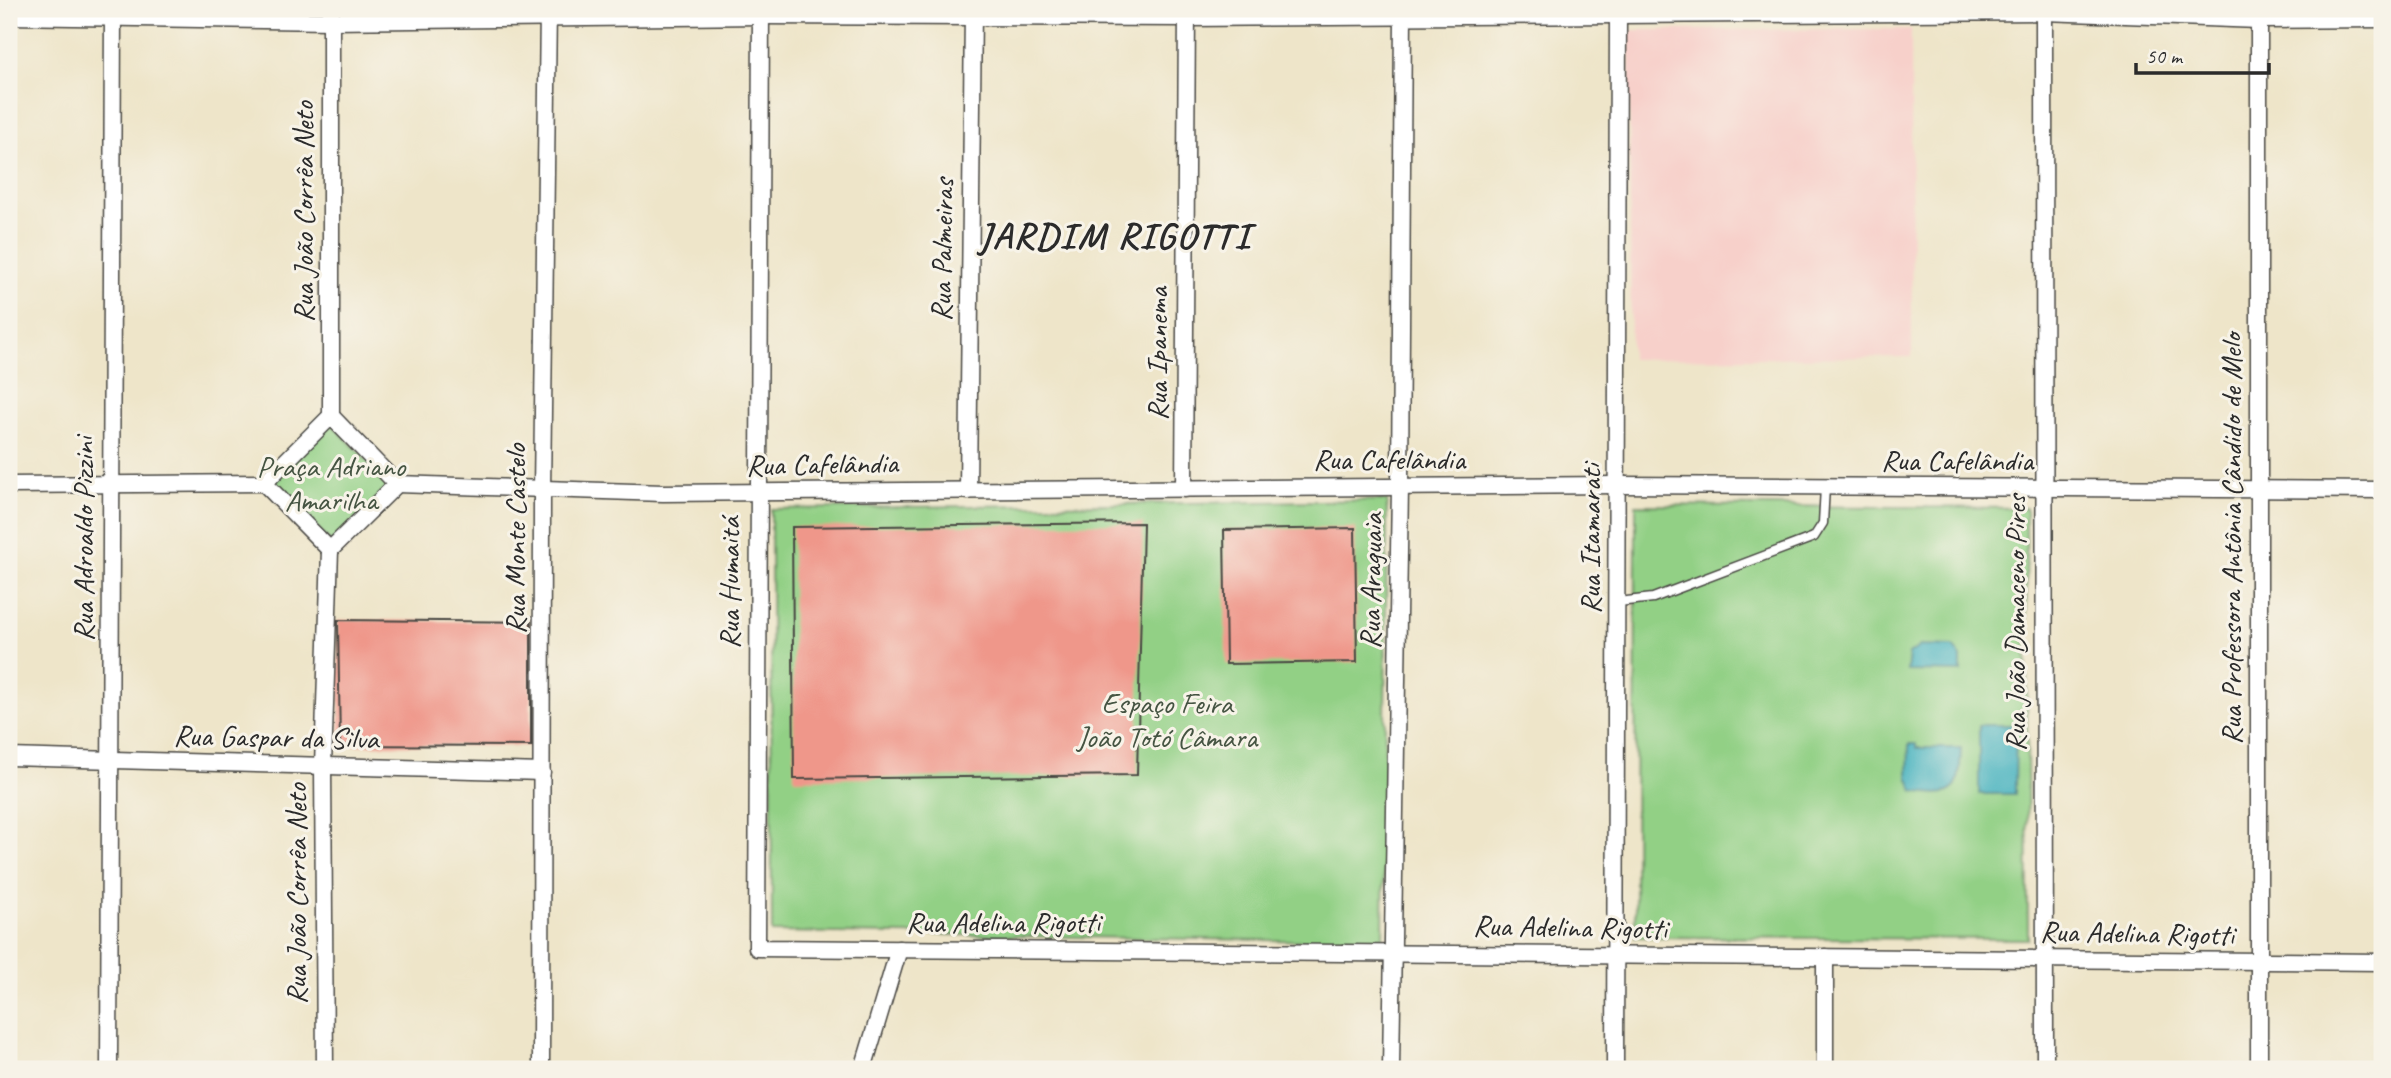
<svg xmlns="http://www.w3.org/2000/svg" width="2391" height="1078" font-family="Caveat,sans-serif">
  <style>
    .built { fill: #f7d0ca }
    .green { fill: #92d085; stroke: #5e7e58; stroke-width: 2 }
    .water { fill: #41b0be; stroke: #366e74; stroke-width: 2 }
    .building { fill: #ef978a }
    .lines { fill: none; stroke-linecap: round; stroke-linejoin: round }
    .lane-casing { stroke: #484743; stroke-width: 11 }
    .street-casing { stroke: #484743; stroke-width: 19 }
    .lane { stroke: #fff; stroke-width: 8 }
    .street { stroke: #fff; stroke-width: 16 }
    .labels { text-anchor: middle; stroke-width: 6; stroke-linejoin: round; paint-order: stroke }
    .street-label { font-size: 30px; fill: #2b2b2b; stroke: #f7f3e8 }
    .park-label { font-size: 30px; fill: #455442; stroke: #f7f3e8 }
    .district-label { font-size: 37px; font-weight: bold; letter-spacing: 2px; fill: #2b2b2b; stroke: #f7f3e8 }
  </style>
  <rect width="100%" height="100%" fill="#f7f3e8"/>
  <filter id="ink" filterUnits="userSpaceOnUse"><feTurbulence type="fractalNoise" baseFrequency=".0143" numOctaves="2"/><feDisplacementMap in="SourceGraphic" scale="14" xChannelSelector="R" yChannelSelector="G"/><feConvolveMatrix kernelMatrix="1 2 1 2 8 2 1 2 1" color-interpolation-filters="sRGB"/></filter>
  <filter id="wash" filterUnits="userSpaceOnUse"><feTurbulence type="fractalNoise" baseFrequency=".00686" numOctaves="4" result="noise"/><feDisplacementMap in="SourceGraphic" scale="28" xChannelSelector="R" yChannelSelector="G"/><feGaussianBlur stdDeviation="1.57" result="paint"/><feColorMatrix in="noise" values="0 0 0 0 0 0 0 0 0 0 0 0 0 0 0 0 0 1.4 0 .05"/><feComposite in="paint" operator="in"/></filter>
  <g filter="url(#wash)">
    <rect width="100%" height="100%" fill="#eee5c9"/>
    <!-- built -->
    <polygon class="built" points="1911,29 1912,357 1631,359 1629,30"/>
    <!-- green -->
    <g class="green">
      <polygon points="331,423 391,485 332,544 271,483"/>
      <polygon points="1387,500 1383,942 772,932 771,509"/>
      <polygon points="1636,505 2026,508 2028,939 1635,937"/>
    </g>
    <!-- water -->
    <g class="water">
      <polygon points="1920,646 1953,647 1961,657 1961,672 1907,671 1909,654"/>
      <polygon points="1979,725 2016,725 2015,794 1979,794"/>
      <path d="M1909,744H1916V748H1961C1959,787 1960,800 1914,791L1908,776Z"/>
    </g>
    <g id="blocks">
      <!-- building -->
      <g class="building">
        <polygon points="1143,523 1137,775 794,779 792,527"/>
        <polygon points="1355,528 1357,662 1226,664 1224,530"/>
        <polygon points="338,620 531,622 531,746 340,745"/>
      </g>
    </g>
  </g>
  <g filter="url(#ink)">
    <use href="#blocks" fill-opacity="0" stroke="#484743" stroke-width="2"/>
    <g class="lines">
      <defs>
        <polyline id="lane" points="1618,602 1653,598 1814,537 1823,523 1825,487"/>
        <g id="street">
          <polyline points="761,9 757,948 2382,962"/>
          <polyline points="2044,9 2045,1069"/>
          <polyline points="9,16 331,21 761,16 1187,18 2044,12 2259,20 2382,19"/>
          <polyline points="331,416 331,9"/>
          <polygon points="331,416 397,484 330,550 264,483"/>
          <polyline points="397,484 663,493 1619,485 2382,490"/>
          <polyline points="9,485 264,483"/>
          <polyline points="1184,489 1187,9"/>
          <polyline points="968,491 973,9"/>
          <polyline points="9,757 542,772"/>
          <polyline points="109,1069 113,9"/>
          <polyline points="325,1069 323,766 330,550"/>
          <polyline points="541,1069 542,491 548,9"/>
          <polyline points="863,1069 899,949"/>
          <polyline points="1391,1069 1400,487 1403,9"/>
          <polyline points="1615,1069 1618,9"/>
          <polyline points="1825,1069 1825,957"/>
          <polyline points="2259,1069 2259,9"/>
        </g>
      </defs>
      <!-- lane casing -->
      <use href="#lane" class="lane-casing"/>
      <!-- street casing -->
      <use href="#street" class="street-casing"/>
      <!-- lane -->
      <use href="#lane" class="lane"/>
      <!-- street -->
      <use href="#street" class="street"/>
    </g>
  </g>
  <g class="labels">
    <!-- street labels -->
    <g class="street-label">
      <text transform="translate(303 212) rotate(-90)" y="10">Rua João Corrêa Neto</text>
      <text transform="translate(942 250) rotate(-89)" y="10">Rua Palmeiras</text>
      <text transform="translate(1157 354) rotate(-90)" y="10">Rua Ipanema</text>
      <text x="1389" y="469">Rua Cafelândia</text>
      <text x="1957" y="470">Rua Cafelândia</text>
      <text transform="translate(822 464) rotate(-1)" y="10">Rua Cafelândia</text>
      <text transform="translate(83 539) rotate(-90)" y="10">Rua Adroaldo Pizzini</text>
      <text transform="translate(515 539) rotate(-90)" y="10">Rua Monte Castelo</text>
      <text transform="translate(1590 539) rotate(-90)" y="10">Rua Itamarati</text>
      <text transform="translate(2231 539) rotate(-90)" y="10">Rua Professora Antônia Cândido de Melo</text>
      <text transform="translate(1371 581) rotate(-89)" y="10">Rua Araguaia</text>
      <text transform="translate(729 583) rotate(-90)" y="10">Rua Humaitá</text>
      <text transform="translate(2015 623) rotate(-90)" y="10">Rua João Damaceno Pires</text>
      <text transform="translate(276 737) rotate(1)" y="10">Rua Gaspar da Silva</text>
      <text transform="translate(296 894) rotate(-90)" y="10">Rua João Corrêa Neto</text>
      <text x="1003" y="932">Rua Adelina Rigotti</text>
      <text transform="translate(1570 927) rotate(1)" y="10">Rua Adelina Rigotti</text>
      <text transform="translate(2137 933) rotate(1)" y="10">Rua Adelina Rigotti</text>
    </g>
    <!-- park labels -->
    <g class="park-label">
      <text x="331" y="476">Praça Adriano<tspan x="331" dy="34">Amarilha</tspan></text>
      <text x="1167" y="713">Espaço Feira<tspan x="1167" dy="34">João Totó Câmara</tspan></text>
    </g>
    <!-- district labels -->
    <g class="district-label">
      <text x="1115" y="248">JARDIM RIGOTTI</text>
    </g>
  </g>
  <!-- margin -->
  <rect width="2391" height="1078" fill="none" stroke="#f7f3e8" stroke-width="35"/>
  <!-- scale -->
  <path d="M2136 63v10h133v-10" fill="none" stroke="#2b2b2b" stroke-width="3.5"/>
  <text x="2146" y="63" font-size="21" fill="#2b2b2b" stroke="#f7f3e8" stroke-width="5" paint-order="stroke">50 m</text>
</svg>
